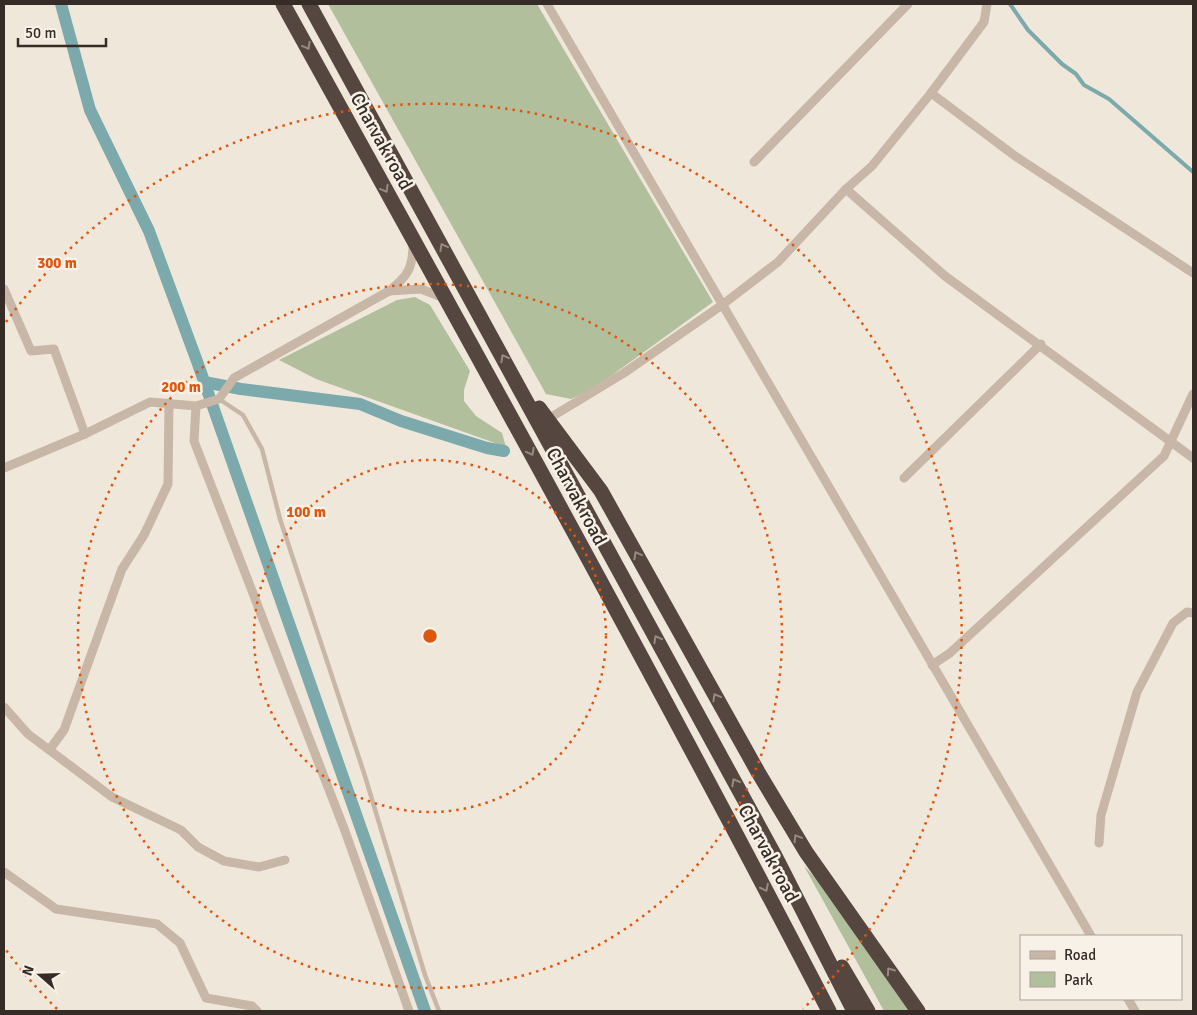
<svg xmlns="http://www.w3.org/2000/svg" width="1197" height="1015" font-family="Signika,sans-serif">
  <style>
    .green { fill: #b2bf9c }
    .lines { fill: none; stroke-linecap: round; stroke-linejoin: round }
    .stream { stroke: #7ba9ac; stroke-width: 4 }
    .canal { stroke: #7ba9ac; stroke-width: 12 }
    .lane { stroke: #c8b7a7; stroke-width: 4.5 }
    .street { stroke: #c8b7a7; stroke-width: 9 }
    .highway { stroke: #55463f; stroke-width: 15 }
    .oneway { stroke: #968a82 }
    .ring { fill: none; stroke: #df570d; stroke-width: 2.5; stroke-dasharray: 2.5 5 }
    .labels { text-anchor: middle; stroke-width: 5; stroke-linejoin: round; paint-order: stroke }
    .street-label { font-size: 19px; fill: #352c27; stroke: #f8f1e7 }
    .centre { fill: #df570d; stroke: #f8f1e7; stroke-width: 2.5 }
    .ring-label { font-size: 15px; text-anchor: middle; font-weight: bold; fill: #df570d; stroke: #f8f1e7; stroke-width: 5; stroke-linejoin: round; paint-order: stroke }
  </style>
  <rect width="100%" height="100%" fill="#f0e7db"/>
  <!-- green -->
  <g class="green">
    <polygon points="328,4 537,4 713,302 593,389 571,399 546,394"/>
    <polygon points="415,297 430,305 470,371 464,390 464,401 476,416 502,433 506,447 316,379 279,360 397,300"/>
    <polygon points="804,866 816,878 911,1011 884,1011"/>
  </g>
  <g class="lines">
    <!-- stream -->
    <polyline class="stream" points="1010,4 1028,30 1062,64 1076,74 1084,85 1109,99 1193,172"/>
    <!-- canal -->
    <g class="canal">
      <polyline points="61,4 90,110 149,231 198,364 425,1011"/>
      <polyline points="204,382 241,389 360,404 401,421 487,448 504,451"/>
    </g>
    <!-- lane -->
    <polyline class="lane" points="219,399 243,415 262,449 280,519 364,773 425,975 439,1011"/>
    <!-- street -->
    <g class="street">
      <polyline points="547,4 1091,936"/>
      <polyline points="931,93 1015,156 1193,273"/>
      <polyline points="754,162 908,4"/>
      <polyline points="846,189 945,276 1193,458"/>
      <polyline points="4,289 31,351 54,349 85,434"/>
      <polyline points="389,291 421,289 444,298"/>
      <polyline points="196,406 194,441 345,831 409,1011"/>
      <polyline points="548,419 624,373 722,305 778,262 846,189 872,166 931,93 984,22 987,4"/>
      <path d="M4,468L85,434L150,402L196,406L219,399L234,378L389,291C408,276 413,268 413,243"/>
      <polyline points="904,478 1041,344"/>
      <polyline points="932,665 950,653 1164,456 1193,394"/>
      <polyline points="4,707 28,734 112,797 181,830 198,847 224,861 259,867 285,860"/>
      <polyline points="50,749 64,730 122,569 144,535 168,484 169,403"/>
      <polyline points="1099,843 1101,815 1137,692 1173,623 1187,612 1193,613"/>
      <polyline points="4,872 56,909 157,924 180,943 206,998 252,1006 257,1011"/>
      <polyline points="1128,999 1135,1011"/>
    </g>
    <!-- highway -->
    <g class="highway">
      <path d="M283,4C468,338 653,672 829,1011"/>
      <polyline points="309,4 774,854 854,1011"/>
      <polyline points="539,408 601,491 758,772 806,852 918,1011"/>
      <polyline points="842,967 868,1011"/>
    </g>
  </g>
  <!-- one-way arrows -->
  <defs><path id="oneway-chevron" d="M-2-3.5L2.5 0L-2 3.5" fill="none" stroke-width="1.6" stroke-linecap="round" stroke-linejoin="round" transform="scale(1.25)"/></defs>
  <g class="oneway">
    <use href="#oneway-chevron" transform="translate(307 46) rotate(61)"/>
    <use href="#oneway-chevron" transform="translate(385 189) rotate(61)"/>
    <use href="#oneway-chevron" transform="translate(443 247) rotate(-119)"/>
    <use href="#oneway-chevron" transform="translate(504 358) rotate(-119)"/>
    <use href="#oneway-chevron" transform="translate(531 452) rotate(62)"/>
    <use href="#oneway-chevron" transform="translate(637 555) rotate(-119)"/>
    <use href="#oneway-chevron" transform="translate(657 639) rotate(-119)"/>
    <use href="#oneway-chevron" transform="translate(716 697) rotate(-119)"/>
    <use href="#oneway-chevron" transform="translate(735 782) rotate(-119)"/>
    <use href="#oneway-chevron" transform="translate(797 838) rotate(-121)"/>
    <use href="#oneway-chevron" transform="translate(765 888) rotate(63)"/>
    <use href="#oneway-chevron" transform="translate(890 971) rotate(-125)"/>
  </g>
  <!-- distance rings -->
  <g class="ring">
    <circle cx="430" cy="636" r="176"/>
    <circle cx="430" cy="636" r="352"/>
    <path d="M57 1009A528 528 0 0 1 6 950M6 322A528 528 0 1 1 803 1009"/>
  </g>
  <g class="labels">
    <!-- street labels -->
    <g class="street-label">
      <text transform="translate(382 141) rotate(61)" y="7">Charvak road</text>
      <text transform="translate(577 496) rotate(62)" y="7">Charvak road</text>
      <text transform="translate(769 853) rotate(62)" y="7">Charvak road</text>
    </g>
  </g>
  <circle cx="430" cy="636" r="8" class="centre"/>
  <g class="ring-label">
    <text x="57" y="268">300 m</text>
    <text x="181" y="392">200 m</text>
    <text x="306" y="517">100 m</text>
  </g>
  <!-- border -->
  <rect width="1197" height="1015" fill="none" stroke="#352c27" stroke-width="10"/>
  <!-- legend -->
  <rect x="1020" y="935" width="162" height="65" fill="#f8f1e7" stroke="#aaa29a"/>
  <rect x="1030" y="951" width="25" height="8" fill="#c8b7a7" stroke="#aaa29a"/>
  <text x="1064" y="960" font-size="15" fill="#352c27">Road</text>
  <rect x="1030" y="972" width="25" height="15" fill="#b2bf9c" stroke="#aaa29a"/>
  <text x="1064" y="985" font-size="15" fill="#352c27">Park</text>
  <!-- north arrow -->
  <g transform="translate(40 975) rotate(290)" stroke="#f8f1e7" stroke-width="4" paint-order="stroke">
  <path d="M0-4L9 19L0 12L-9 19Z" fill="#352c27"/>
  <text y="-8" font-size="14" font-weight="bold" text-anchor="middle" fill="#352c27">N</text>
  </g>
  <!-- scale -->
  <path d="M18 38v8h88v-8" fill="none" stroke="#352c27" stroke-width="2.5"/>
  <text x="25" y="38" font-size="15" fill="#352c27" stroke="#f8f1e7" stroke-width="4" paint-order="stroke">50 m</text>
</svg>
